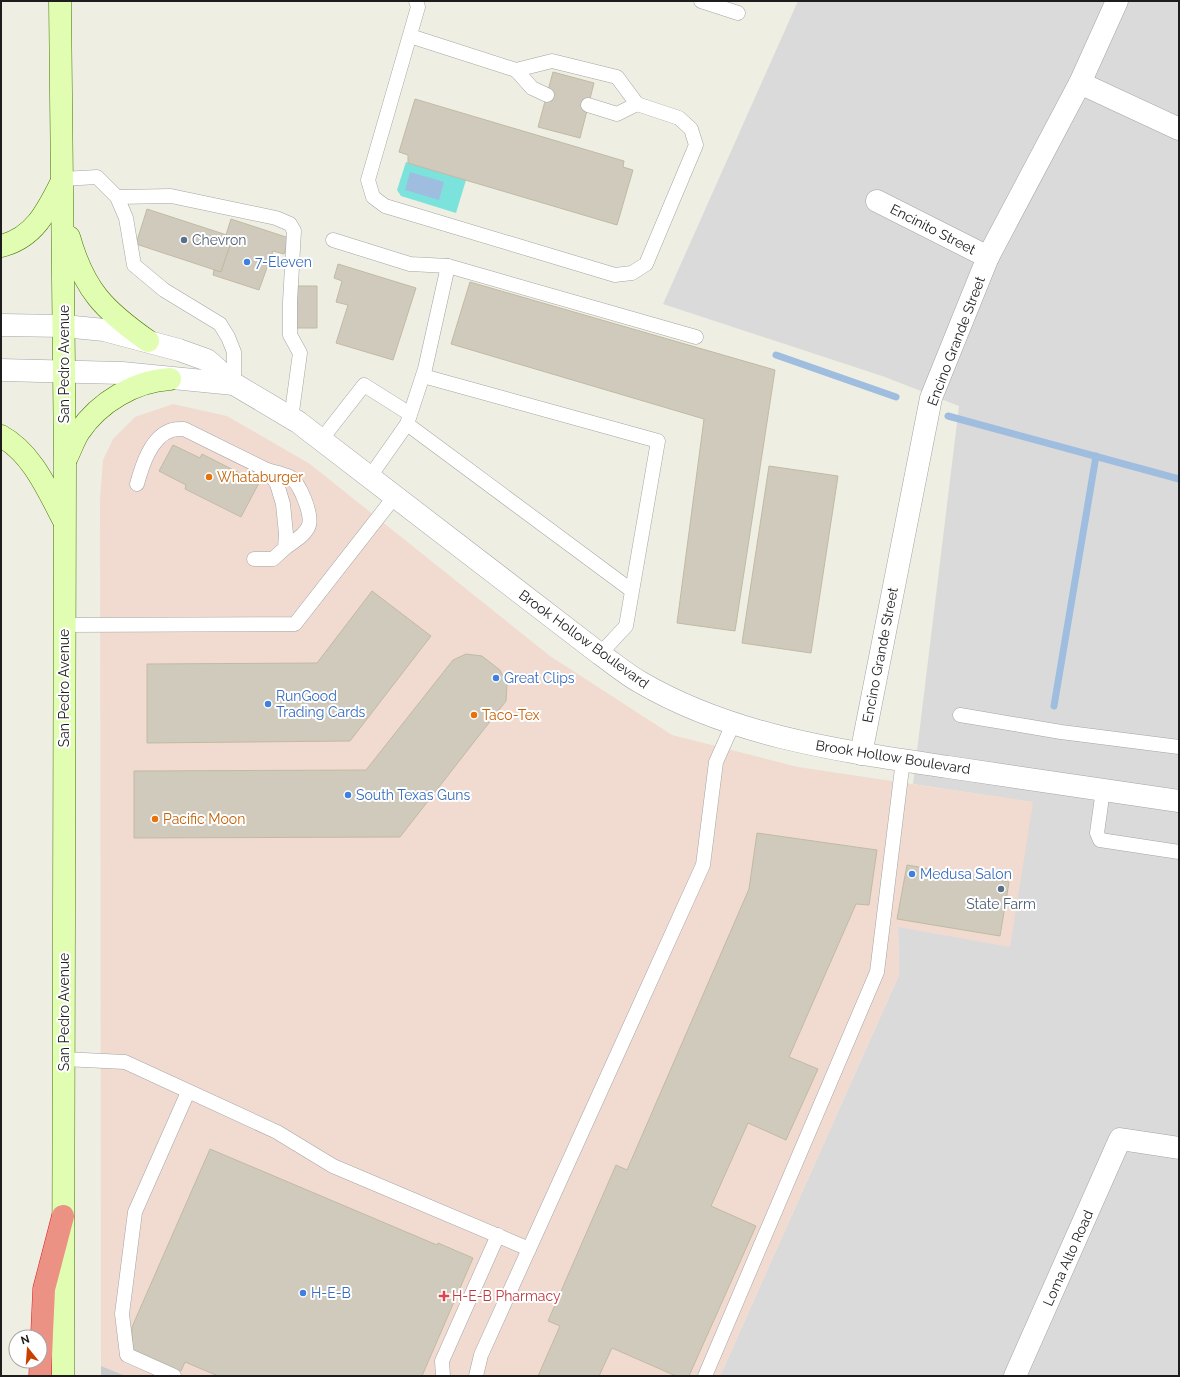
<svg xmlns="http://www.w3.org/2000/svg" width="1180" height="1377" font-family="Raleway,sans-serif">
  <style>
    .residential { fill: #dbdada }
    .commercial { fill: #f1dbd0 }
    .religious { fill: #cbcbcb }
    .pitch { fill: #7be3db }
    .water { fill: #9fbddf }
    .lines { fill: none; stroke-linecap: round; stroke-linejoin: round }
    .stream { stroke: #9fbddf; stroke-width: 7 }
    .building { fill: #cfcabb; stroke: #c1baa3 }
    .service-casing { stroke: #a4a4a4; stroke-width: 15 }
    .minor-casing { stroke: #a4a4a4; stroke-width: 23 }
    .tertiary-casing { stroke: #a4a4a4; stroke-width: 23 }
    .secondary-casing { stroke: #457700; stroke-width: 23 }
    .motorway-casing { stroke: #e11a20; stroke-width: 23 }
    .service { stroke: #fff; stroke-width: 14 }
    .minor { stroke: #fff; stroke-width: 22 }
    .tertiary { stroke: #fff; stroke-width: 22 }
    .secondary { stroke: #e1fdb2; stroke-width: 22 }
    .motorway { stroke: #eb9284; stroke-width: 22 }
    .service-dot { fill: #5c6f8a; stroke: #fff; stroke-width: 1.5 }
    .shop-dot { fill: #3f7fe0; stroke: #fff; stroke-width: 1.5 }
    .food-dot { fill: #e8710a; stroke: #fff; stroke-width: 1.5 }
    .health-dot { fill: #e0444e; stroke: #fff; stroke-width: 1.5 }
    .labels { text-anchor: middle; stroke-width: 4; stroke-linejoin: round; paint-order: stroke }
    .street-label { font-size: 14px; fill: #1d1d1d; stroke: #fff }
    .service-label { font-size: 14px; fill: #4e5e75; stroke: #fff; text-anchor: start }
    .shop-label { font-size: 14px; fill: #366cbe; stroke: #fff; text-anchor: start }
    .food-label { font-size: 14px; fill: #c56008; stroke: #fff; text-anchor: start }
    .health-label { font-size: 14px; fill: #be3a42; stroke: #fff; text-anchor: start }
  </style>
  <rect width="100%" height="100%" fill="#efeee2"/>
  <!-- residential -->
  <polygon class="residential" points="798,1 1179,1 1179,1376 720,1376 899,975 898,927 1032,802 913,784 959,406 885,377 663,304"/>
  <!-- commercial -->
  <polygon class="commercial" points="173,404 227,416 310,464 550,656 672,735 798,767 1033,802 1010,947 898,927 899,975 720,1376 126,1376 101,1366 100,500 103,460 113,439 135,417"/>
  <!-- religious -->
  <polygon class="religious" points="101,1366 126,1376 101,1376"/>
  <!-- pitch -->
  <polygon class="pitch" points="406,162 466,180 456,213 401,196 397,190"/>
  <!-- water -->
  <polygon class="water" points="410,172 444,182 439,200 405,190"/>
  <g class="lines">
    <!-- stream -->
    <g class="stream">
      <polyline points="776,355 896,397"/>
      <polyline points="948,416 1179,479"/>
      <polyline points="1054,706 1096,456"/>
    </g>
  </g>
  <!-- building -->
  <g class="building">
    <polygon points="553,72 594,83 580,138 538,127"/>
    <polygon points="415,99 624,161 623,167 633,170 617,225 408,163 408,155 399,152"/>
    <polygon points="147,209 233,237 221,272 136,244"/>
    <polygon points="231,219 289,238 284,254 273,251 259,290 213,275 214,270 221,272 233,237 226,235"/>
    <polygon points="338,264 416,288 393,360 336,343 348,305 336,302 342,281 334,278"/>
    <polygon points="470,282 775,370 735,631 677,623 704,419 451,344"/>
    <polygon points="297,286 317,286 317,328 296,328"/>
    <polygon points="173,445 200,458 202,454 259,483 241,517 185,489 186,485 159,471"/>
    <polygon points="769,466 838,476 811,653 742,643"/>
    <polygon points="372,591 431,636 350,741 147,743 147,664 317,663"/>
    <polygon points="466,654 482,656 500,670 507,685 506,701 400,837 134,838 134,771 366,770 453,660"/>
    <polygon points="757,833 877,850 869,905 856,904 789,1057 818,1069 786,1140 748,1123 711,1206 756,1226 689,1376 676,1376 612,1348 599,1376 538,1376 560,1326 548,1321 616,1165 627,1170 749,889"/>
    <polygon points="907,865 1009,882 1000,936 897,919"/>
    <polygon points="210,1149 437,1245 438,1243 473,1258 422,1376 218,1376 185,1362 181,1371 132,1349 132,1327"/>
  </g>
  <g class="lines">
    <defs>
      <g id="service">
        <polyline points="701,1 738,13"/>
        <polyline points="410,36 516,70 552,61 617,77 637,104 679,118 691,129 696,145 646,264 632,273 615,275 385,206 373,197 368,180 418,7 416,1"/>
        <polyline points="516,70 532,88 547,95"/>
        <polyline points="588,105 617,114 637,104"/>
        <polyline points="63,179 97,177 117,197 126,218 134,265 164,290 220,324 228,337 234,352 234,384"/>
        <polyline points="117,197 171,196 276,218 290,224 294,231 290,302 290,335 300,353 291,419"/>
        <polyline points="333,240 410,264 448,266 696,337"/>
        <polyline points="423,376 658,441 626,626 600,654"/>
        <polyline points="407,424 631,590"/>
        <polyline points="321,440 364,385 410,414"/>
        <path d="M267,470C274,472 284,474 290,477C300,483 312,514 309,525C306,535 293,542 285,548"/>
        <polyline points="369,478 407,424 425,369 448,266"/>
        <path d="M137,484C142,466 151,436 172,430C175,429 180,429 184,429L267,470L277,484L283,504L286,534L285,548L273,559H254"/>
        <polyline points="64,625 295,624 395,496"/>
        <polyline points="960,715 1061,732 1179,747"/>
        <polyline points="1103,790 1097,833 1100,840 1179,852"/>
        <polyline points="63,1059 125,1062 277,1132 333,1166 529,1249"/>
        <polyline points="174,1376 127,1355 122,1314 135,1212 188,1092"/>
        <polyline points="443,1376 442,1361 498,1235"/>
        <polyline points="476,1376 481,1355 703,865 716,762 733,724"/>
        <polyline points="705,1376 877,972 903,760"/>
      </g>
      <g id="minor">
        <polyline points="1080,83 1179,129"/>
        <polyline points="877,201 988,257"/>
        <polyline points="861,754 931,398 988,257 1080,83 1117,1"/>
        <polyline points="1015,1376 1120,1139 1179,1148"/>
      </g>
      <g id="tertiary">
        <path d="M1,325L64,326L104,330L179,350L207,360L234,384L298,422L600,654C613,663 626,674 640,682C734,737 842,751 948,767C1025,778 1102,789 1179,801"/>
        <polyline points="1,370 122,373 234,384"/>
      </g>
      <g id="secondary">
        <polyline points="60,1 65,462 63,1376"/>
        <path d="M69,237C84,290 104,310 148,341"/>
        <path d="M1,246C34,238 47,211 61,183"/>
        <path d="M1,436C32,453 47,489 63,519"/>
        <path d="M67,457C71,449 74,440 79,432C99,402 135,381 170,379"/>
      </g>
      <polyline id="motorway" points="40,1376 44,1289 63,1216"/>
    </defs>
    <!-- service casing -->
    <use href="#service" class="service-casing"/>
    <!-- minor casing -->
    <use href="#minor" class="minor-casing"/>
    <!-- tertiary casing -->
    <use href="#tertiary" class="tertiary-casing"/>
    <!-- secondary casing -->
    <use href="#secondary" class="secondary-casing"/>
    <!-- motorway casing -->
    <use href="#motorway" class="motorway-casing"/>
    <!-- service -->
    <use href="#service" class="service"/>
    <!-- minor -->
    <use href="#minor" class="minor"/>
    <!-- tertiary -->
    <use href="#tertiary" class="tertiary"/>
    <!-- secondary -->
    <use href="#secondary" class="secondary"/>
    <!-- motorway -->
    <use href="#motorway" class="motorway"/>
  </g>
  <!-- markers -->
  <g class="service-dot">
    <circle cx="184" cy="240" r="4"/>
    <circle cx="1001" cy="889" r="4"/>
  </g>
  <g class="shop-dot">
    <circle cx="247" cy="262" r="4"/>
    <circle cx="496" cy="678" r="4"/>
    <circle cx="268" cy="704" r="4"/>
    <circle cx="348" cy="795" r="4"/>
    <circle cx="912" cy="874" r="4"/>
    <circle cx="303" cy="1293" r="4"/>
  </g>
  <g class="food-dot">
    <circle cx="209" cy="477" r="4"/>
    <circle cx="474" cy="715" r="4"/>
    <circle cx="155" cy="819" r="4"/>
  </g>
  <path class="health-dot" d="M442 1290h4v4h4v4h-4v4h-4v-4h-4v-4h4z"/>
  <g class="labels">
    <!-- street labels -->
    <g class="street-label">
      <text transform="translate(933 229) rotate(27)" y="5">Encinito Street</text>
      <text transform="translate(956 341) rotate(-69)" y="5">Encino Grande Street</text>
      <text transform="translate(64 364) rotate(-90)" y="5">San Pedro Avenue</text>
      <text transform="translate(584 639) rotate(36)" y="5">Brook Hollow Boulevard</text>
      <text transform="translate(880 655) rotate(-79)" y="5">Encino Grande Street</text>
      <text transform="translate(64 688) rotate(-90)" y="5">San Pedro Avenue</text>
      <text transform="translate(893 757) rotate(9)" y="5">Brook Hollow Boulevard</text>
      <text transform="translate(64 1012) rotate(-90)" y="5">San Pedro Avenue</text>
      <text transform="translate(1068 1258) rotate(-66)" y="5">Loma Alto Road</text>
    </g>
    <!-- service labels -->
    <g class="service-label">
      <text x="192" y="245">Chevron</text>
      <text x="1001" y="909" text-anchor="middle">State Farm</text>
    </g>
    <!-- shop labels -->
    <g class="shop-label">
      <text x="255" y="267">7-Eleven</text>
      <text x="504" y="683">Great Clips</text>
      <text x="276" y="701">RunGood<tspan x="276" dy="16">Trading Cards</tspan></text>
      <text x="356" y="800">South Texas Guns</text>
      <text x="920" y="879">Medusa Salon</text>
      <text x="311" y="1298">H-E-B</text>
    </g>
    <!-- food labels -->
    <g class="food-label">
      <text x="217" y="482">Whataburger</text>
      <text x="482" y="720">Taco-Tex</text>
      <text x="163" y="824">Pacific Moon</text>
    </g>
    <!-- health labels -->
    <g class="health-label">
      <text x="452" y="1301">H-E-B Pharmacy</text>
    </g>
  </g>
  <!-- border -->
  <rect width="1180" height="1377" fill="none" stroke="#1d1d1d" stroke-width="4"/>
  <!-- north arrow -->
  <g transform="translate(28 1349) rotate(343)"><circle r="19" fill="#ffffff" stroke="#a5a5a5"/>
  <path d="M0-3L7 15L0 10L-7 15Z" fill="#c93f00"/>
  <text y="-6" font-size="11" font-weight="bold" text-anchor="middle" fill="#1d1d1d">N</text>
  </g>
</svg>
